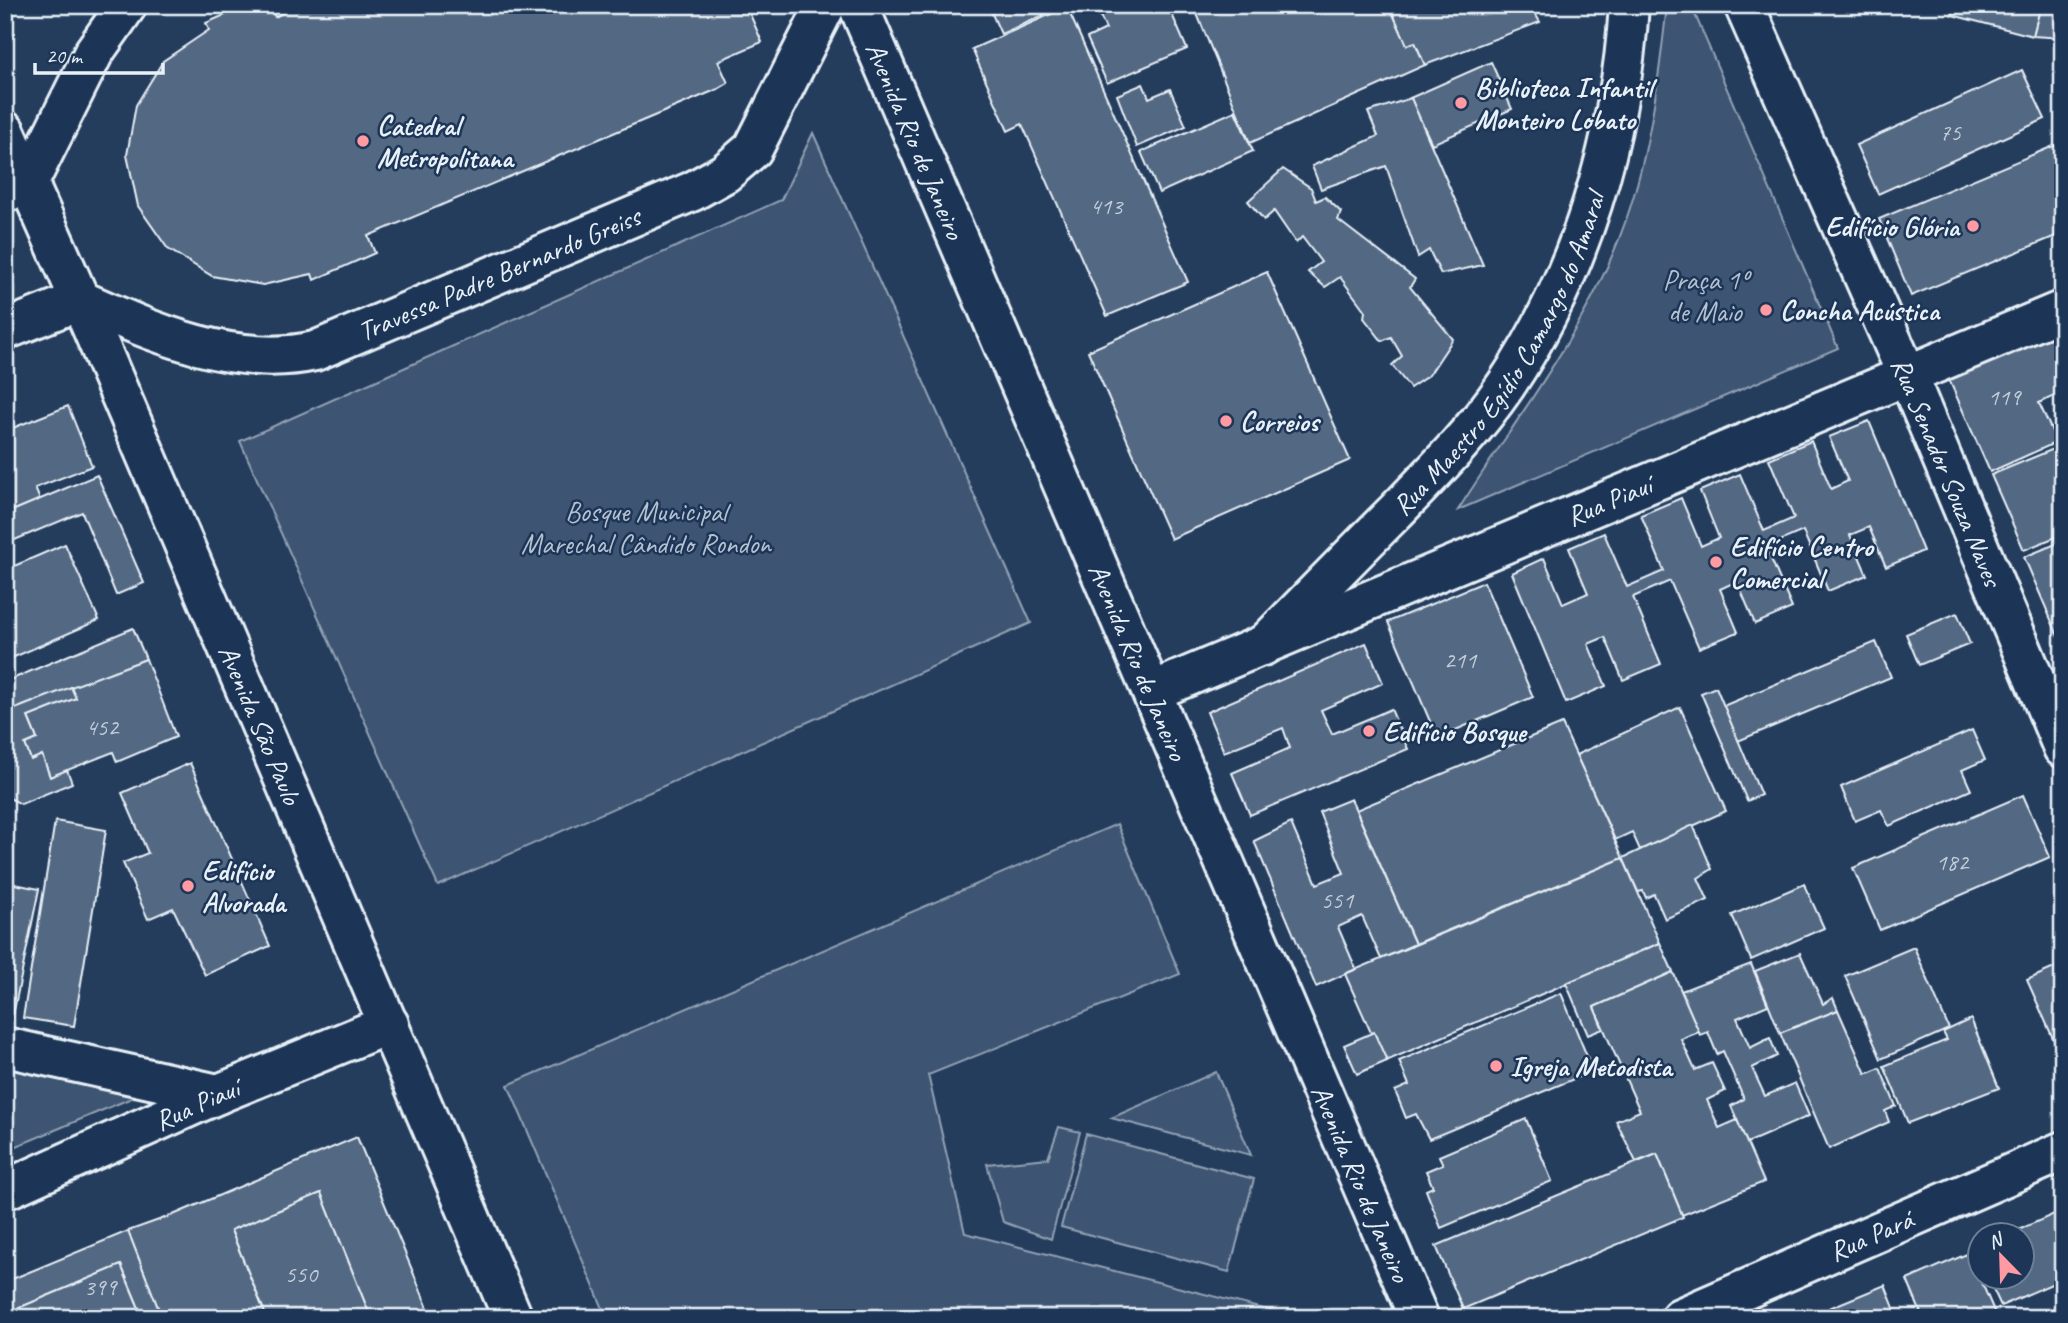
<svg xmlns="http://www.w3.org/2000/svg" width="2068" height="1323" font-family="Caveat,sans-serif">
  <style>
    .green { fill: #3e5472; stroke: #93a2b5; stroke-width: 2 }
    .building { fill: #536782; stroke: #e8f1f8; stroke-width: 2 }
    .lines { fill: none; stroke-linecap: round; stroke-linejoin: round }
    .street-casing { stroke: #e8f1f8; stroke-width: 44 }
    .secondary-casing { stroke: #e8f1f8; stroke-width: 44 }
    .street { stroke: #1d3557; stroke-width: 38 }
    .secondary { stroke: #1d3557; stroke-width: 38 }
    .poi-dot { fill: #ff9aa2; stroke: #1d3557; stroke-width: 2.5 }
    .labels { text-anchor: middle; stroke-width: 5; stroke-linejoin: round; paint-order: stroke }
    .number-label { font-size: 24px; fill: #c3ceda }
    .poi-label { font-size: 28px; font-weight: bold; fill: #e8f1f8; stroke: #1d3557; text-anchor: start }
    .street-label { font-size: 28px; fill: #e8f1f8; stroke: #1d3557 }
    .park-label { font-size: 28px; fill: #b5c2d0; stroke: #1d3557 }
  </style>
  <rect width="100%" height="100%" fill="#253d5d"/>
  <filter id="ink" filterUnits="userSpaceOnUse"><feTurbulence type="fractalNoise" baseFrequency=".0143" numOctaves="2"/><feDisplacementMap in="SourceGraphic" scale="14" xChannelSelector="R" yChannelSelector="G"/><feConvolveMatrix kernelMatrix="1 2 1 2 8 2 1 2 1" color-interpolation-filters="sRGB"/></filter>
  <g filter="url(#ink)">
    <!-- green -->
    <g class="green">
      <path d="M1667,5L1694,12L1838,348L1458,510C1517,417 1590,325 1626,220C1650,151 1659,77 1667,5Z"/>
      <polygon points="813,133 1031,623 438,886 240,441 781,200"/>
      <polygon points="1117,824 1180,974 928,1075 965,1233 1299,1318 607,1318 508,1085"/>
      <polygon points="5,1062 146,1092 5,1151"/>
      <polygon points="1216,1072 1251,1155 1111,1118"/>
      <polygon points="1059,1127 1080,1132 1051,1239 1003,1222 987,1164 1048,1158"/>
      <polygon points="1086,1134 1254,1179 1229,1272 1061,1227"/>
    </g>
    <!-- building -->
    <g class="building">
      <polygon points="248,5 270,5 275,17 297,5 746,5 762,42 718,61 728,83 718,89 368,236 375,253 314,280 312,274 263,285 212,276 168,249 138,206 127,155 136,105 163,61 209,30 206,23"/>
      <polygon points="988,5 1066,5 1001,34"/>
      <polygon points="1095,5 1168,5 1187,49 1107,83 1087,38 1106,29"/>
      <polygon points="1204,5 1389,5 1407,45 1415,42 1425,65 1250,143 1195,9"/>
      <polygon points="1389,5 1530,5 1540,22 1425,65 1415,42 1407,45"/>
      <polygon points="1955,5 2041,5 2033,36 1952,15"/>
      <polygon points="2041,5 2063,5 2063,38 2033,36"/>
      <polygon points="1067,7 1188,282 1107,316 1022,124 1008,131 972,49"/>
      <polygon points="1491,62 1512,109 1432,144 1410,98"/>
      <polygon points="2022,70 2045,119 1878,194 1856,145"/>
      <polygon points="1143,84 1149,98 1170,89 1186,126 1137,147 1117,95"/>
      <polygon points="1411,98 1483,265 1441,274 1429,250 1418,257 1386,166 1321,189 1312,166 1378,136 1368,112"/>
      <polygon points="1235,111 1253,151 1159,193 1141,152"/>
      <polygon points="2063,142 2063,233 1911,296 1879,219"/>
      <polygon points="1283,169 1311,188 1316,201 1325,197 1341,212 1338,220 1415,279 1410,287 1453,339 1429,375 1410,388 1392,365 1402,356 1391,337 1382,341 1364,318 1365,311 1340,277 1325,287 1308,272 1321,262 1302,237 1296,243 1274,211 1264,220 1248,201"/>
      <polygon points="1267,272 1350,460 1171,539 1088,351"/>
      <polygon points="2063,324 2063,392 2039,403 2057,442 1990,472 1947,375"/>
      <polygon points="68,406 92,466 35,488 40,500 5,514 5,431"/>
      <polygon points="1869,421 1923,551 1886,567 1869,527 1850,535 1867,575 1828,591 1803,531 1766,547 1792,608 1755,624 1737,581 1720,589 1738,632 1699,648 1670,581 1633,597 1661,664 1623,680 1605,637 1588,644 1606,686 1566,703 1512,573 1544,558 1563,604 1588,593 1569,548 1604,533 1627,587 1664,571 1641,515 1681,498 1701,546 1719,538 1700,491 1740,474 1764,531 1794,518 1769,459 1811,441 1831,489 1848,481 1829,437"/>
      <polygon points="2056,448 2063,464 2063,534 2024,550 1991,475"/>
      <polygon points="97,475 144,583 116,595 82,512 5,544 5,514"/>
      <polygon points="2063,541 2063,642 2061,643 2024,557"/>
      <polygon points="65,544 99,620 5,661 5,570"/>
      <polygon points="1484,582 1533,697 1437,738 1388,622"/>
      <polygon points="1957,613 1970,644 1919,665 1906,634"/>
      <polygon points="133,628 146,659 5,713 5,682"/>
      <polygon points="1876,642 1891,677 1738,741 1723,706"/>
      <polygon points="1366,643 1383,683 1321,710 1332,734 1391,709 1408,749 1250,815 1232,773 1290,748 1283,728 1224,752 1207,712"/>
      <polygon points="146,659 176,737 117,762 113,752 50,777 42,755 31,760 25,744 37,739 28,717 76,698 71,687"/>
      <polygon points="71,687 76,698 28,717 37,739 25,744 31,760 42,755 50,777 67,770 72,783 21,804 5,796 5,713"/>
      <polygon points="1716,687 1761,795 1747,801 1701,693"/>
      <polygon points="1680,707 1726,811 1640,850 1632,832 1615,840 1576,755"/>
      <polygon points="1562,724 1623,858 1415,944 1356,810"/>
      <polygon points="1972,730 1985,760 1962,770 1971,790 1889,826 1881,810 1855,821 1841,787"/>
      <polygon points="190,763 270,946 205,975 173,908 148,919 123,863 148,853 122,793"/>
      <polygon points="2023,795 2050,857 1880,930 1853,868"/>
      <polygon points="1351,799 1415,944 1381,959 1362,916 1338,927 1356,969 1316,987 1254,841 1291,823 1317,884 1344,873 1319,812"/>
      <polygon points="55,821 106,830 74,1026 23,1018"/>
      <polygon points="1693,825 1712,869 1698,878 1708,900 1665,919 1654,894 1646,898 1643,891 1638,892 1623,858"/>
      <polygon points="1623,858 1660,943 1384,1062 1345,974"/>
      <polygon points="5,882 39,889 11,1025 5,1024"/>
      <polygon points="1804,884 1824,928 1751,960 1732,915"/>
      <polygon points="1660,943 1673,972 1594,1007 1603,1029 1588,1035 1566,983"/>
      <polygon points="1914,947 1949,1029 1881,1059 1845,976"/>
      <polygon points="1800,953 1823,1004 1833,998 1838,1010 1780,1033 1755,971"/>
      <polygon points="1751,964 1768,1005 1737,1018 1750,1048 1770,1038 1777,1056 1752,1068 1765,1096 1795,1083 1809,1116 1747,1143 1731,1106 1744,1099 1723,1051 1717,1054 1708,1032 1700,1035 1681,991"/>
      <polygon points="2063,964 2063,1042 2056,1045 2027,980"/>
      <polygon points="1673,972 1699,1032 1681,1039 1695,1070 1712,1063 1725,1091 1707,1100 1719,1128 1737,1120 1764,1182 1682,1215 1657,1154 1636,1162 1616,1121 1640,1111 1594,1007"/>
      <polygon points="1561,993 1593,1071 1429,1139 1416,1114 1406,1118 1395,1091 1409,1085 1399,1061"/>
      <polygon points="1838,1010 1866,1074 1880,1068 1896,1106 1885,1111 1889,1122 1829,1149 1780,1033"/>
      <polygon points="1971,1019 1999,1088 1908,1123 1884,1066 1947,1040 1943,1032"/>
      <polygon points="1374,1032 1387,1061 1357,1074 1344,1045"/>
      <polygon points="1526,1119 1552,1181 1441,1228 1426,1190 1433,1187 1426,1171 1443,1164 1439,1156"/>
      <polygon points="357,1137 432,1318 371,1318 321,1193 231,1230 267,1318 162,1318 128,1231 173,1215"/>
      <polygon points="1657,1154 1683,1217 1463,1309 1436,1246"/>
      <polygon points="321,1193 371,1318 267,1318 231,1230"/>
      <polygon points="2063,1210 2063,1279 2001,1306 1988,1278 2022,1278 2022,1236 2005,1236"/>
      <polygon points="128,1231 162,1318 143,1318 121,1265 16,1309 19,1317 5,1318 5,1282"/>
      <polygon points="1969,1253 1997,1318 1923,1318 1907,1280"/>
      <polygon points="121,1265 143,1318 16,1318 19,1317 16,1309"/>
      <polygon points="1885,1285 1898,1318 1819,1318 1817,1313"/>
      <polygon points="1808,1308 1811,1318 1782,1318"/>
    </g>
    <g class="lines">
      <defs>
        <g id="street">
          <path id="s1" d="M1263,646C1307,601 1350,557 1394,513C1433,473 1474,432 1506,385C1580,275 1621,138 1629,5"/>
          <polyline points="5,1047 218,1094"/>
        </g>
        <g id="secondary">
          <path id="s2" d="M858,5L1419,1318"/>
          <path id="s3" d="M1744,5L1908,377L2063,748"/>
          <path id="s4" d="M5,131L80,300L513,1318"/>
          <polyline points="12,190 28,184 94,52 127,5"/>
          <path id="s5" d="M5,330L80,300C152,332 235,369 315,351L693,191L725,173L753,149L826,5"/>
          <path id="s6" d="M1153,691L2063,310"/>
          <path id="s7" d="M5,1190L218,1094L389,1024"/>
          <path id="s8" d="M1680,1318L2063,1151"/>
        </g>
      </defs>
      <!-- street casing -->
      <use href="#street" class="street-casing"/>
      <!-- secondary casing -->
      <use href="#secondary" class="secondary-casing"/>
      <!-- street -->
      <use href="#street" class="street"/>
      <!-- secondary -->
      <use href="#secondary" class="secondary"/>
    </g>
  </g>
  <!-- markers -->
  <g class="poi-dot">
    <circle cx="1461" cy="103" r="7"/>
    <circle cx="363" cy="141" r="7"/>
    <circle cx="1973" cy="226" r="7"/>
    <circle cx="1766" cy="310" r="7"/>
    <circle cx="1226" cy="421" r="7"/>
    <circle cx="1716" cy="562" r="7"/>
    <circle cx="1369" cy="731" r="7"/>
    <circle cx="188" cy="886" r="7"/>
    <circle cx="1496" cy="1066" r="7"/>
  </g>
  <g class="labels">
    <!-- number labels -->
    <g class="number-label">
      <text x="1950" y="140">75</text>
      <text x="1106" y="214">413</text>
      <text x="2004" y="405">119</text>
      <text x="1460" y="668">211</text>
      <text x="102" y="735">452</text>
      <text x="1952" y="870">182</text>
      <text x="1337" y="908">551</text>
      <text x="301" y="1282">550</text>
      <text x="100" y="1295">399</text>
    </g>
    <!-- poi labels -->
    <g class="poi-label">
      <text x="1475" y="97">Biblioteca Infantil<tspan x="1475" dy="32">Monteiro Lobato</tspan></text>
      <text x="377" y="135">Catedral<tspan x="377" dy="32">Metropolitana</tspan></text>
      <text x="1959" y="236" text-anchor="end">Edifício Glória</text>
      <text x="1780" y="320">Concha Acústica</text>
      <text x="1240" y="431">Correios</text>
      <text x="1730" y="556">Edifício Centro<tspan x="1730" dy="32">Comercial</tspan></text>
      <text x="1383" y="741">Edifício Bosque</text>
      <text x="202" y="880">Edifício<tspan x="202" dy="32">Alvorada</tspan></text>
      <text x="1510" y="1076">Igreja Metodista</text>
    </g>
    <!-- street labels -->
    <g class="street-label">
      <text dy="10" stroke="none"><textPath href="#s2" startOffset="147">Avenida Rio de Janeiro</textPath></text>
      <text dy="10" stroke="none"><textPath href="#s5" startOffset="525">Travessa Padre Bernardo Greiss</textPath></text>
      <text dy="10" stroke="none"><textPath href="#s1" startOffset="380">Rua Maestro Egídio Camargo do Amaral</textPath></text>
      <text dy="10" stroke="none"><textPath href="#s3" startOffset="509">Rua Senador Souza Naves</textPath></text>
      <text dy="10" stroke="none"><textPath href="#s6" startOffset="494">Rua Piauí</textPath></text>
      <text dy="10" stroke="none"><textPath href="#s2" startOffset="714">Avenida Rio de Janeiro</textPath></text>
      <text dy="10" stroke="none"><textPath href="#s4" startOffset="646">Avenida São Paulo</textPath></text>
      <text dy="10" stroke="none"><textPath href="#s7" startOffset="210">Rua Piauí</textPath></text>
      <text dy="10" stroke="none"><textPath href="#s2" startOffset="1281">Avenida Rio de Janeiro</textPath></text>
      <text dy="10" stroke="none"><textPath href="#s8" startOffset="208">Rua Pará</textPath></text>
    </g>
    <!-- park labels -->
    <g class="park-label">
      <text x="1705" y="289">Praça 1º<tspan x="1705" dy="32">de Maio</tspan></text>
      <text x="646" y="521">Bosque Municipal<tspan x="646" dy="32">Marechal Cândido Rondon</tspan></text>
    </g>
  </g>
  <!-- margin -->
  <rect width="2068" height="1323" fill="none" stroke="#1d3557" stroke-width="28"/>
  <rect x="14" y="14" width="2040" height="1295" fill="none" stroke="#e8f1f8" stroke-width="2.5" filter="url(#ink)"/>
  <!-- north arrow -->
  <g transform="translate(2001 1256) rotate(337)"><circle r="33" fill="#1d3557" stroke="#6e8097" stroke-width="2"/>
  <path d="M0-5L12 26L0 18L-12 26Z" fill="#ff9aa2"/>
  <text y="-10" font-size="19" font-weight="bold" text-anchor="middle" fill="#e8f1f8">N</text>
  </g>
  <!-- scale -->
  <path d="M35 63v10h128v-10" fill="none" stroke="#e8f1f8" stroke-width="3.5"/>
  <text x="46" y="63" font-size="21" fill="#e8f1f8" stroke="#1d3557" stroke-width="5" paint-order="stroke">20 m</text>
</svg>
